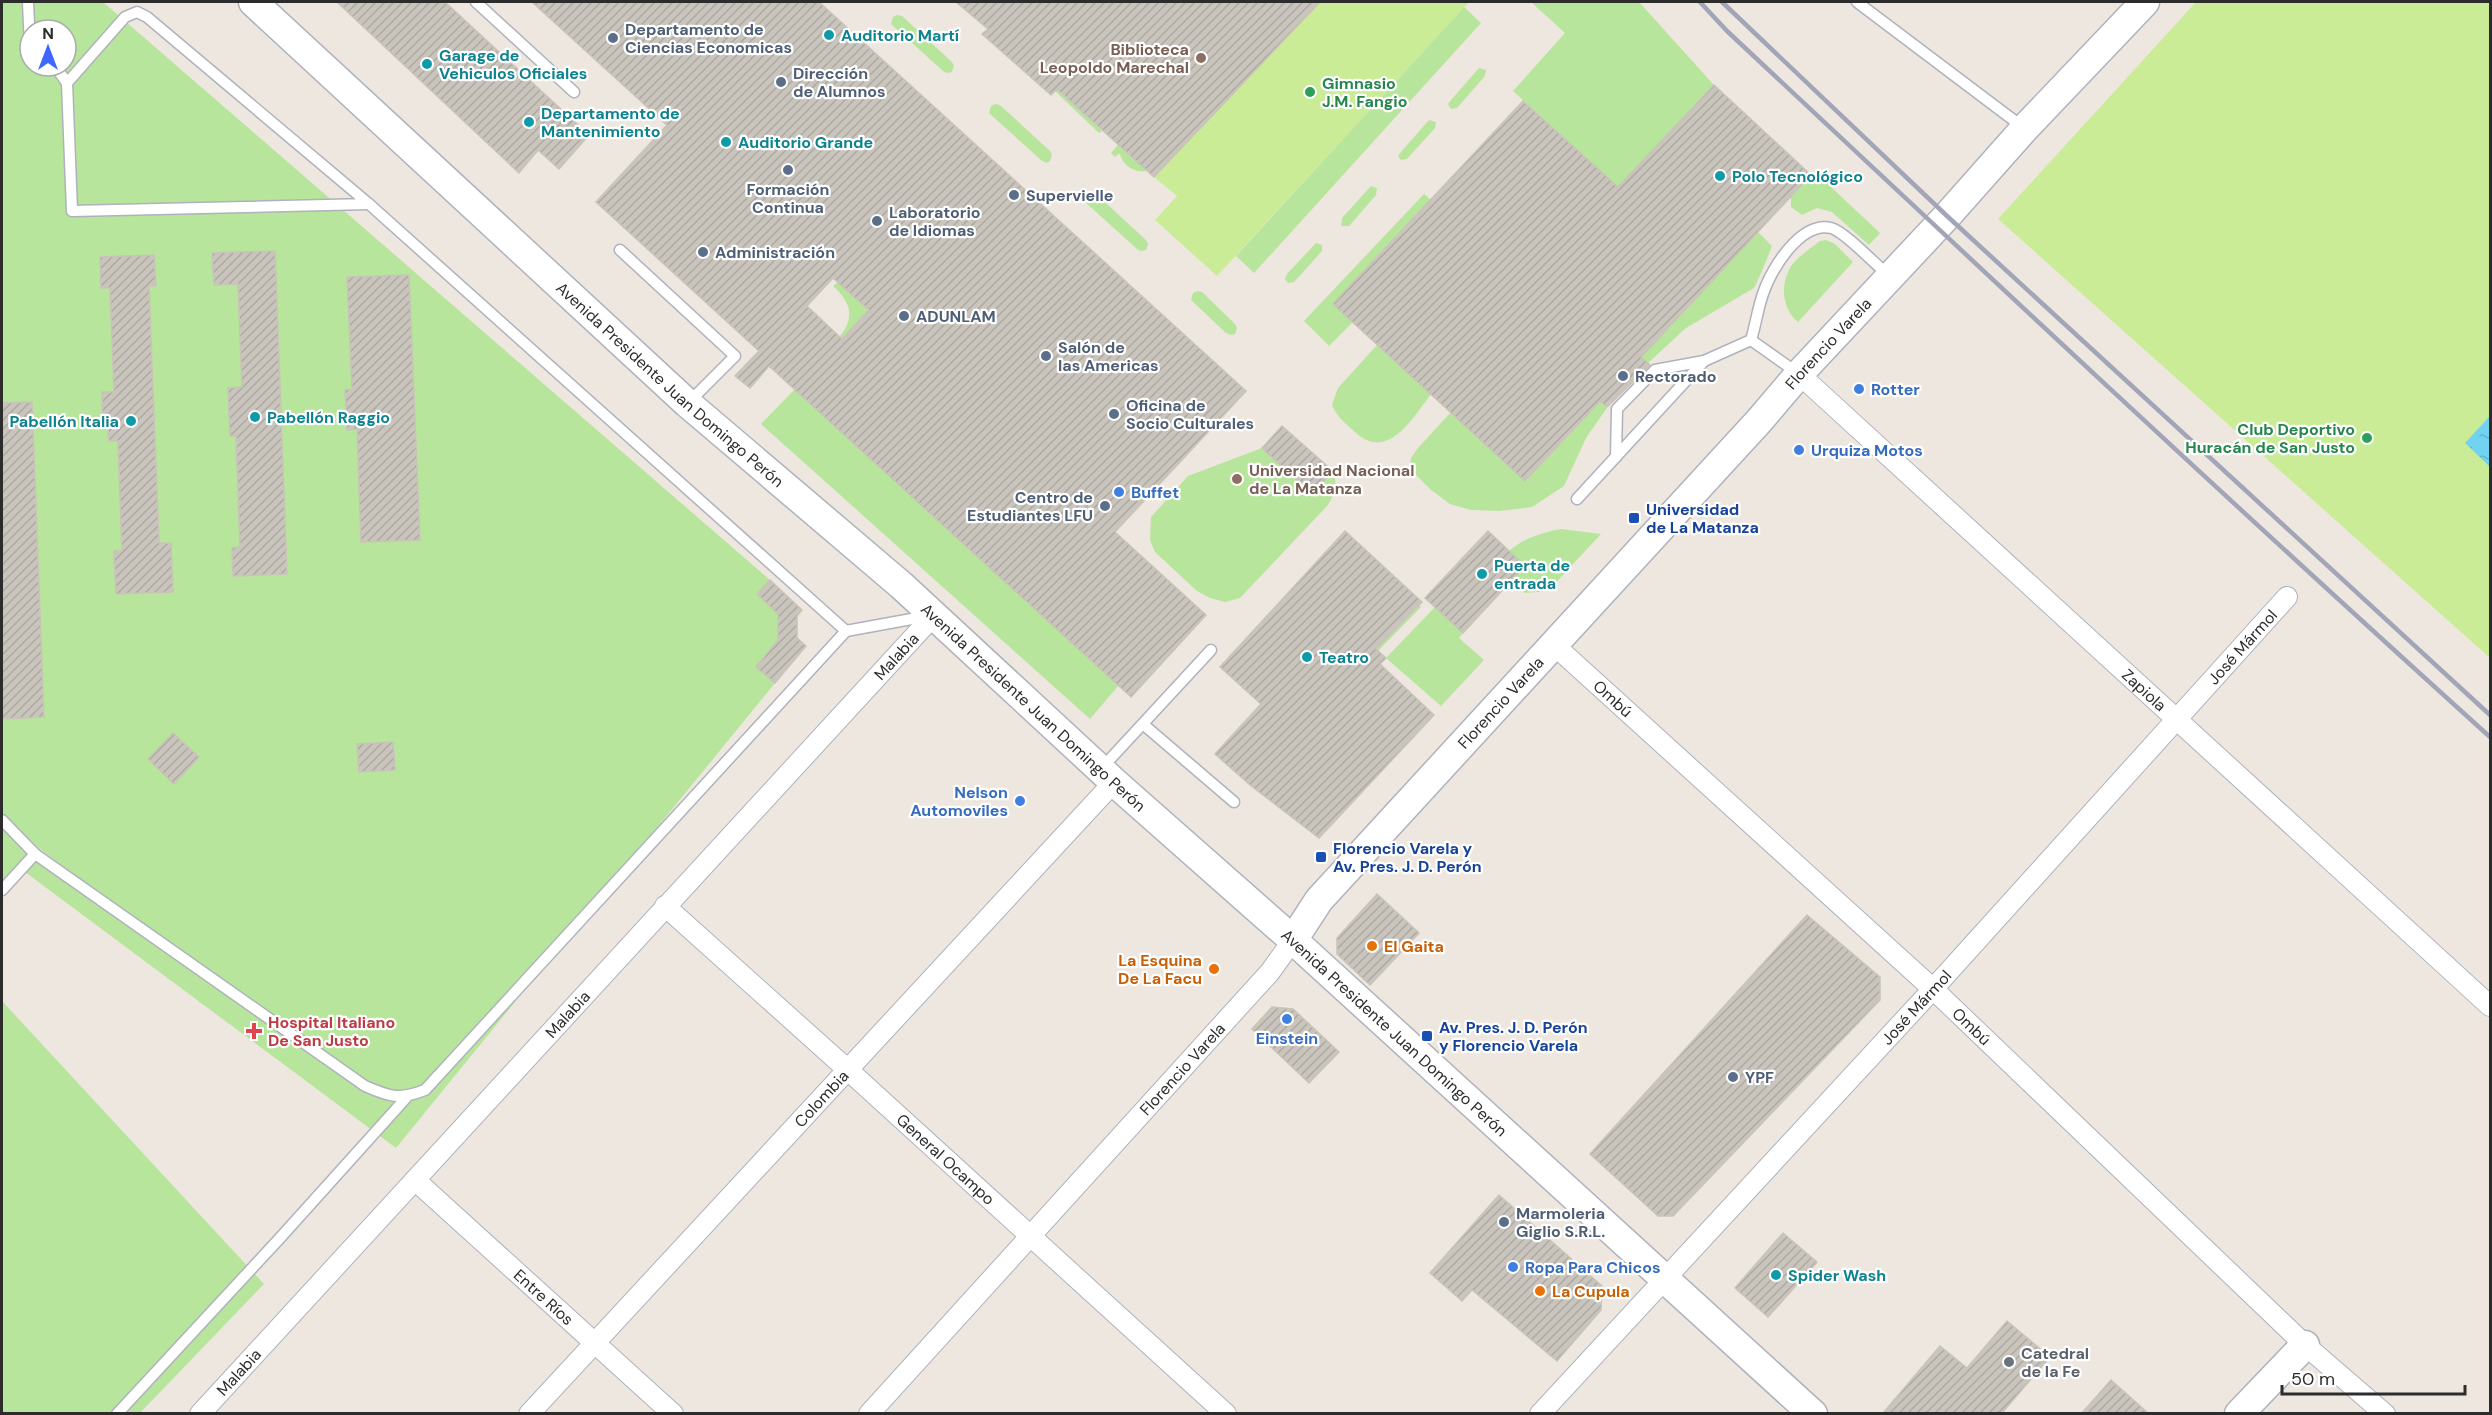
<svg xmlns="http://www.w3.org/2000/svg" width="2492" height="1415" font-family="'DM Sans',sans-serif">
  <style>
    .grass { fill: #b7e59b; fill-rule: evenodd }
    .pitch { fill: #cbec96 }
    .water { fill: url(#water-ripples) }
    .building { fill: url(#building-hatch); stroke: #cac3b8; stroke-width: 1.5; fill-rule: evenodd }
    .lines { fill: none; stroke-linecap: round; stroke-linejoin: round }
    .service-casing { stroke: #afb2bc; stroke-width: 13 }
    .minor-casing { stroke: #afb2bc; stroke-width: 22 }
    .secondary-casing { stroke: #afb2bc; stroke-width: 31 }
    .service { stroke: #fff; stroke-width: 10 }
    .minor { stroke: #fff; stroke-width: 20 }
    .secondary { stroke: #fff; stroke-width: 28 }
    .rail { stroke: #a1a5b7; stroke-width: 4.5 }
    .culture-dot { fill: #0f9aa8; stroke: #fff; stroke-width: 2 }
    .service-dot { fill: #5c6f8a; stroke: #fff; stroke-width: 2 }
    .education-dot { fill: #8d6e63; stroke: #fff; stroke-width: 2 }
    .leisure-dot { fill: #2e9e5b; stroke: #fff; stroke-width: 2 }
    .shop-dot { fill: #3f7fe0; stroke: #fff; stroke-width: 2 }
    .transit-dot { fill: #1a4fb4; stroke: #fff; stroke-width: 2 }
    .food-dot { fill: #e8710a; stroke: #fff; stroke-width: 2 }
    .health-dot { fill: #e0444e; stroke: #fff; stroke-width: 2 }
    .worship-dot { fill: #6b7280; stroke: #fff; stroke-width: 2 }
    .labels { text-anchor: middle; stroke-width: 4.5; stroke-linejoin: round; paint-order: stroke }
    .service-label { font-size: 16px; font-weight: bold; fill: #4e5e75; stroke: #fff; text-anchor: start }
    .culture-label { font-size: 16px; font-weight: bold; fill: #0d838f; stroke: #fff; text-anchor: start }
    .education-label { font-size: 16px; font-weight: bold; fill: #785e54; stroke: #fff; text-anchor: end }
    .leisure-label { font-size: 16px; font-weight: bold; fill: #27864d; stroke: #fff; text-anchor: start }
    .street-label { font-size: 16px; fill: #2c2c2c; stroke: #fff }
    .shop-label { font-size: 16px; font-weight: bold; fill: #366cbe; stroke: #fff; text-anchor: start }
    .transit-label { font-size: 16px; font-weight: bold; fill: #164399; stroke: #fff; text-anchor: start }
    .food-label { font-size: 16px; font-weight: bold; fill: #c56008; stroke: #fff; text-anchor: start }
    .health-label { font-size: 16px; font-weight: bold; fill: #be3a42; stroke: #fff; text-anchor: start }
    .worship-label { font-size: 16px; font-weight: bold; fill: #5b616d; stroke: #fff; text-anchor: start }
  </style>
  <defs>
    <pattern id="water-ripples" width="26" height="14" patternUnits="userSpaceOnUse" patternTransform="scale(1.5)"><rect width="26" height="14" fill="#71d3f1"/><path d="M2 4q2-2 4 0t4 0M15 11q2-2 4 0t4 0" fill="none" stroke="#62b5cf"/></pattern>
    <pattern id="building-hatch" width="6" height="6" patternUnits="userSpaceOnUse" patternTransform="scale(1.5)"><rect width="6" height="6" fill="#c9c5bd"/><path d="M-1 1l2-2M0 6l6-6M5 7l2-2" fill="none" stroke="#ada9a3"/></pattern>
  </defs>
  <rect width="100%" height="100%" fill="#eee7df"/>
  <!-- grass -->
  <g class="grass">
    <path d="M2,2H103L770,580L757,594L778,614V640L756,667L775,683L396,1148L21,869L2,893V828L363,1088L2,821ZM30,30H66V66H30Z"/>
    <path d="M1531,2H1639L1714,85L1629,176L1726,266L1758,232L1772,246C1771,249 1756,286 1754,288L1686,328L1648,363L1641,357L1618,187L1513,91L1565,33Z"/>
    <polygon points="1464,7 1481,23 1254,273 1236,256"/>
    <polygon points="897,15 902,16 952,62 954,66 952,72 947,73 943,71 891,24 893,17"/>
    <polygon points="1479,68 1486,70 1485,76 1457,108 1451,109 1448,104 1451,100"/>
    <polygon points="1057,89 1102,131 1099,133 1055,91"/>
    <polygon points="995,104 1000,105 1050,151 1052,155 1050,161 1046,163 1041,160 989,113 991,106"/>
    <polygon points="1429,120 1436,122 1435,128 1407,159 1401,160 1398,156 1401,152"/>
    <path d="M1118,145L1147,171C1133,173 1124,166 1119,153L1115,157L1111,153Z"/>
    <polygon points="1815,172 1880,233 1869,245 1832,212 1817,208 1802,215 1791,207 1791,197"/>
    <polygon points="1371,186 1377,188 1376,195 1349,226 1341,226 1342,218"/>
    <polygon points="1091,193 1096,194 1146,240 1148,244 1146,250 1141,251 1137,249 1085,202 1087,195"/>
    <polygon points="1424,194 1431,200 1333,304 1353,322 1329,346 1304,321"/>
    <path d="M1826,240L1835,244L1853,262L1798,322C1783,310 1780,287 1789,270C1794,259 1810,249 1820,241Z"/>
    <polygon points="1316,243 1322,245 1322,251 1294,282 1288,283 1285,279 1287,274"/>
    <path d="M838,282L869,310L842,339L840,336C856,317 850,301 833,286Z"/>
    <polygon points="1198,291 1202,292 1235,324 1237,328 1235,334 1231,335 1226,333 1191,300 1193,293"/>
    <path d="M1377,345L1431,394C1413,417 1389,462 1356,433C1346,424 1337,417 1332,405L1338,388Z"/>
    <polygon points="795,389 1119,685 1090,719 761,424"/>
    <polygon points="1600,401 1607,408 1586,438 1564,486 1532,507 1500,511 1471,510 1450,504 1430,489 1414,473 1410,466 1411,458 1418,448 1451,412 1526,481"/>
    <path d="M1262,448L1312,493L1333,471C1338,485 1335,494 1327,506L1240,598L1225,602L1210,598L1197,591L1155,552L1150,540L1151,517L1188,476Z"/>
    <path d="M1561,529L1601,534L1548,591L1525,593L1510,582L1525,566L1509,551C1525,538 1540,533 1561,529Z"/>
    <polygon points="1419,605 1421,607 1378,651 1376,649"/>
    <polygon points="1435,607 1463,633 1459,638 1484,660 1441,706 1386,658"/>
    <polygon points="2,1001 264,1284 140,1413 2,1413"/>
  </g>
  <!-- pitch -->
  <g class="pitch">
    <polygon points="1320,2 1469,2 1217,276 1155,220 1177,196 1154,177"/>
    <polygon points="2196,2 2490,2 2490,658 1998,219"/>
  </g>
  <!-- water -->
  <polygon class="water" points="2490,416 2490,467 2465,443"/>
  <!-- building -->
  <g class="building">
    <polygon points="337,2 445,2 589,135 559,169 538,150 519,173"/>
    <path d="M532,2H819L1246,391L1115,532L1206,615L1131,697L769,366L750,388L735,376L759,351L596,202L667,125ZM833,278L869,310L842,339L807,306Z"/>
    <polygon points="956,2 1320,2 1154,177 1057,89 1051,95 982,34 988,29"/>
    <polygon points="1714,85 1811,175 1641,357 1650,365 1607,407 1600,401 1525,481 1333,304 1523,101 1618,187"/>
    <polygon points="275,251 287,574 233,576 232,548 240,547 236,436 230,436 228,388 242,387 238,284 214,285 212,253"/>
    <polygon points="154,255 156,286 149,286 159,543 171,543 173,592 116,594 114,551 122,551 118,441 109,441 108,429 103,429 102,392 114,392 110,288 101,288 100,257"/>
    <polygon points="409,275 420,540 361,542 357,429 347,430 345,390 352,389 347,277"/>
    <polygon points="32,402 44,717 2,719 2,403"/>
    <polygon points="1282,426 1333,471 1312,494 1262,448"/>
    <polygon points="1345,531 1422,602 1376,649 1386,658 1380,664 1434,715 1319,838 1250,785 1215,754 1261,704 1220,667"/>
    <polygon points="1488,531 1525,566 1463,633 1425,598"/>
    <polygon points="770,580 802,610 797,616 797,638 806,646 775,683 756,667 778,640 778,614 757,594"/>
    <polygon points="173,733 199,757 174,784 148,759"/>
    <polygon points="393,742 395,770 359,772 357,744"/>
    <polygon points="1377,894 1419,933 1370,985 1337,954 1337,938"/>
    <polygon points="1807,915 1880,977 1880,1000 1673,1216 1658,1216 1590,1154"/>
    <polygon points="1272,1007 1293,1009 1339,1052 1309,1083 1252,1029"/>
    <polygon points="1499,1195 1602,1286 1601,1310 1557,1361 1472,1290 1462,1301 1430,1273"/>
    <polygon points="1783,1233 1817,1262 1768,1317 1735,1288"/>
    <polygon points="2007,1321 2050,1357 2002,1413 1883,1413 1940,1346 1967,1368"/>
    <polygon points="2111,1380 2148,1413 2082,1413"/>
  </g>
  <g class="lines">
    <defs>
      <g id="service">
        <polyline points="28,2 30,47"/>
        <polyline points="476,2 574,92"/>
        <polyline points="1857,2 2024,128"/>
        <polyline points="55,66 67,83 72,211 369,204 147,17 137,12 125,17 67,83"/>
        <polyline points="369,204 846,631"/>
        <polyline points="620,250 735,356 688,403"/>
        <polyline points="1751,340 1799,374"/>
        <path d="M1616,457L1617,409L1655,370L1704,361L1751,340C1756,324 1758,306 1764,291C1772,268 1801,221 1831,228C1844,231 1876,265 1888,275"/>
        <polyline points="1577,499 1704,361"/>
        <polyline points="846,631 928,616"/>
        <polyline points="1144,725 1234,802"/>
        <polyline points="1100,770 1211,650"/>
        <path d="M2,820L35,854L365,1086C390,1097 399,1100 425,1090L846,631"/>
        <polyline points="2,890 35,854"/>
        <polyline points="117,1414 280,1238 406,1098"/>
      </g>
      <g id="minor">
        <path id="s1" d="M1799,374L2490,1006"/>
        <path id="s2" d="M1553,644L1933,989L2305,1345L2385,1414"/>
        <path id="s3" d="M665,906L848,1070L1226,1414"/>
        <path id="s4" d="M415,1180L673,1414"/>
        <path id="s5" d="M200,1414L934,615"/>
        <path id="s6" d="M529,1414L1114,782"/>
        <path id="s7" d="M869,1414L1270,972L1293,940"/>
        <path id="s8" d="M1540,1414L1933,989L2287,597"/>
      </g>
      <g id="secondary">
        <path id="s9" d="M253,2L687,403L901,585L1114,782L1293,940L1813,1414"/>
        <path id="s10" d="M1293,940L1319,900L1759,421L1799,374L1947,216L2025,128L2145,2"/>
        <polyline points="2239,1414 2305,1345"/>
      </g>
    </defs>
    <!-- service casing -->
    <use href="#service" class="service-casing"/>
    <!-- minor casing -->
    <use href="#minor" class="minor-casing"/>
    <!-- secondary casing -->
    <use href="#secondary" class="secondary-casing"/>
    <!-- service -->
    <use href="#service" class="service"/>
    <!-- minor -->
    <use href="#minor" class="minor"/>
    <!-- secondary -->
    <use href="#secondary" class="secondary"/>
    <!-- rail -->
    <g class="rail">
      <path d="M1700,2L1727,31C1980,268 2233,505 2490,737"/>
      <polyline points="1722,2 1947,216 2490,715"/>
    </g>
  </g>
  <!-- markers -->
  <g class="culture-dot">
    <circle cx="829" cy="35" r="6"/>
    <circle cx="427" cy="64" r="6"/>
    <circle cx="529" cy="122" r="6"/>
    <circle cx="726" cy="142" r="6"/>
    <circle cx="1720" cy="176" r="6"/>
    <circle cx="255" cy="417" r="6"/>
    <circle cx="131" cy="421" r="6"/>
    <circle cx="1482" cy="574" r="6"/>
    <circle cx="1307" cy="657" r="6"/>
    <circle cx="1776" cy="1275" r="6"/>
  </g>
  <g class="service-dot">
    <circle cx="613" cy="38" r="6"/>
    <circle cx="781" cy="82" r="6"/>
    <circle cx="788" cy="170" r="6"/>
    <circle cx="1014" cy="195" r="6"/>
    <circle cx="877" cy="221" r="6"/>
    <circle cx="703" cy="252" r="6"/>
    <circle cx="904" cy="316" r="6"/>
    <circle cx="1046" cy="356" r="6"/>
    <circle cx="1623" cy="376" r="6"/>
    <circle cx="1114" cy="414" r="6"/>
    <circle cx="1105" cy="506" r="6"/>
    <circle cx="1733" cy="1077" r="6"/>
    <circle cx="1504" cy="1222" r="6"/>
  </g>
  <g class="education-dot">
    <circle cx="1201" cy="58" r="6"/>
    <circle cx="1237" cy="479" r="6"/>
  </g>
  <g class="leisure-dot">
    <circle cx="1310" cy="92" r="6"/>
    <circle cx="2367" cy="438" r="6"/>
  </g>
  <g class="shop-dot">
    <circle cx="1859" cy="389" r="6"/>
    <circle cx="1799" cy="450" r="6"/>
    <circle cx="1119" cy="492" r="6"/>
    <circle cx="1020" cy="801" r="6"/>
    <circle cx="1287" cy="1019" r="6"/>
    <circle cx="1513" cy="1267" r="6"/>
  </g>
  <g class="transit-dot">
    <rect x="1628" y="512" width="12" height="12" rx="3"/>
    <rect x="1315" y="851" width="12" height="12" rx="3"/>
    <rect x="1421" y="1030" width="12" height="12" rx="3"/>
  </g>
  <g class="food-dot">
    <circle cx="1372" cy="946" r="6"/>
    <circle cx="1214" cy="969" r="6"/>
    <circle cx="1540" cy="1291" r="6"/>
  </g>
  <path class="health-dot" d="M251 1022h6v6h6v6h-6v6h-6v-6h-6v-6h6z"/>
  <circle class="worship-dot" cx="2009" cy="1362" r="6"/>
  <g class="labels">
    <!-- service labels -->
    <g class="service-label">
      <text x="625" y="35">Departamento de<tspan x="625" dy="18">Ciencias Economicas</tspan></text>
      <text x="793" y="79">Dirección<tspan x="793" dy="18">de Alumnos</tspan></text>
      <text x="788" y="195" text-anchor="middle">Formación<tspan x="788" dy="18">Continua</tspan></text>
      <text x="1026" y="201">Supervielle</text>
      <text x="889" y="218">Laboratorio<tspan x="889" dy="18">de Idiomas</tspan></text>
      <text x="715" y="258">Administración</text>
      <text x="916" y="322">ADUNLAM</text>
      <text x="1058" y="353">Salón de<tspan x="1058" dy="18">las Americas</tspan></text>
      <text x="1635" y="382">Rectorado</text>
      <text x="1126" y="411">Oficina de<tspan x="1126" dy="18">Socio Culturales</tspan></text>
      <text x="1093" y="503" text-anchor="end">Centro de<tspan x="1093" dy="18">Estudiantes LFU</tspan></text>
      <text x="1745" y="1083">YPF</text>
      <text x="1516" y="1219">Marmoleria<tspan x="1516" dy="18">Giglio S.R.L.</tspan></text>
    </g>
    <!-- culture labels -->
    <g class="culture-label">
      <text x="841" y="41">Auditorio Martí</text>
      <text x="439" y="61">Garage de<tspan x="439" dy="18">Vehiculos Oficiales</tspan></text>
      <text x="541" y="119">Departamento de<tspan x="541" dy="18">Mantenimiento</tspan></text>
      <text x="738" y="148">Auditorio Grande</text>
      <text x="1732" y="182">Polo Tecnológico</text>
      <text x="267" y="423">Pabellón Raggio</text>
      <text x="119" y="427" text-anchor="end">Pabellón Italia</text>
      <text x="1494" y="571">Puerta de<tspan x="1494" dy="18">entrada</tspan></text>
      <text x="1319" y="663">Teatro</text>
      <text x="1788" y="1281">Spider Wash</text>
    </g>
    <!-- education labels -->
    <g class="education-label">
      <text x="1189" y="55">Biblioteca<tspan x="1189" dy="18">Leopoldo Marechal</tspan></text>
      <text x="1249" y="476" text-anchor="start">Universidad Nacional<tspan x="1249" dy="18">de La Matanza</tspan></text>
    </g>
    <!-- leisure labels -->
    <g class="leisure-label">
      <text x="1322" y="89">Gimnasio<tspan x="1322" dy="18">J.M. Fangio</tspan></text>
      <text x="2355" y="435" text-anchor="end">Club Deportivo<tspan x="2355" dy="18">Huracán de San Justo</tspan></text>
    </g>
    <!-- street labels -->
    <g class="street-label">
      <text dy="6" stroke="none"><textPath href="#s10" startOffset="802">Florencio Varela</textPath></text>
      <text dy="6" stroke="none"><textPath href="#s9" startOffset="566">Avenida Presidente Juan Domingo Perón</textPath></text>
      <text dy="6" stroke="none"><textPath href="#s8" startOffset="1040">José Mármol</textPath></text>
      <text dy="6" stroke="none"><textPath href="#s5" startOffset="1029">Malabia</textPath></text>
      <text dy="6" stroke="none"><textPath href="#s1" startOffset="468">Zapiola</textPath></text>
      <text dy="6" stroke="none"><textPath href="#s2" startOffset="81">Ombú</textPath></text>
      <text dy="6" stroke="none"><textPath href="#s10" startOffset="316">Florencio Varela</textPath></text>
      <text dy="6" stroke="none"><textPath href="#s9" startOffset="1052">Avenida Presidente Juan Domingo Perón</textPath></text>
      <text dy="6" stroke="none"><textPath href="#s8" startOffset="554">José Mármol</textPath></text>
      <text dy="6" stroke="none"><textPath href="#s5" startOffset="543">Malabia</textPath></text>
      <text dy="6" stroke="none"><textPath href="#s2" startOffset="567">Ombú</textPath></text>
      <text dy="6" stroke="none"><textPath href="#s9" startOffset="1538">Avenida Presidente Juan Domingo Perón</textPath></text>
      <text dy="6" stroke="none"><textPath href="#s7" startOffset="466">Florencio Varela</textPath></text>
      <text dy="6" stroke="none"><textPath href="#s6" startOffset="430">Colombia</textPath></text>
      <text dy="6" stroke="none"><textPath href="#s3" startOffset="378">General Ocampo</textPath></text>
      <text dy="6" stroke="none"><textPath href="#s4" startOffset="174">Entre Ríos</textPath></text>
      <text dy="6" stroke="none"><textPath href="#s5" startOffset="57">Malabia</textPath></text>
    </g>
    <!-- shop labels -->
    <g class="shop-label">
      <text x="1871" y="395">Rotter</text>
      <text x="1811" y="456">Urquiza Motos</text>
      <text x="1131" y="498">Buffet</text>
      <text x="1008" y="798" text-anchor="end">Nelson<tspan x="1008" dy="18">Automoviles</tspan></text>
      <text x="1287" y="1044" text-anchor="middle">Einstein</text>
      <text x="1525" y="1273">Ropa Para Chicos</text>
    </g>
    <!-- transit labels -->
    <g class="transit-label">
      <text x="1646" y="515">Universidad<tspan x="1646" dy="18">de La Matanza</tspan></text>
      <text x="1333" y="854">Florencio Varela y<tspan x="1333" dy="18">Av. Pres. J. D. Perón</tspan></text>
      <text x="1439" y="1033">Av. Pres. J. D. Perón<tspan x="1439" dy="18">y Florencio Varela</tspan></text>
    </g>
    <!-- food labels -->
    <g class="food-label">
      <text x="1384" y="952">El Gaita</text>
      <text x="1202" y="966" text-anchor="end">La Esquina<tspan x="1202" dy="18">De La Facu</tspan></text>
      <text x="1552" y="1297">La Cupula</text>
    </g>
    <!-- health labels -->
    <g class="health-label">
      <text x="268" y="1028">Hospital Italiano<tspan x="268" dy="18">De San Justo</tspan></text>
    </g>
    <!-- worship labels -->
    <g class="worship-label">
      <text x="2021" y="1359">Catedral<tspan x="2021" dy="18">de la Fe</tspan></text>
    </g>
  </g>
  <!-- border -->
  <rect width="2492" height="1415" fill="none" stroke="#2c2c2c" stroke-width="6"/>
  <!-- north arrow -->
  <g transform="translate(48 48)"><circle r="28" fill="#ffffff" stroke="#ababab" stroke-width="1.5"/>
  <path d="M0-4.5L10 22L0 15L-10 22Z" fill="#3d67fd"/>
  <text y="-9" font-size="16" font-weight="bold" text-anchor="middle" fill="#2c2c2c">N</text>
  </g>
  <!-- scale -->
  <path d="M2282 1385v9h183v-9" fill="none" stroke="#2c2c2c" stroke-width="3"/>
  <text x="2291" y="1385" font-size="18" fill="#2c2c2c" stroke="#ffffff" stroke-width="4.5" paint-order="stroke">50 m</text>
</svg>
